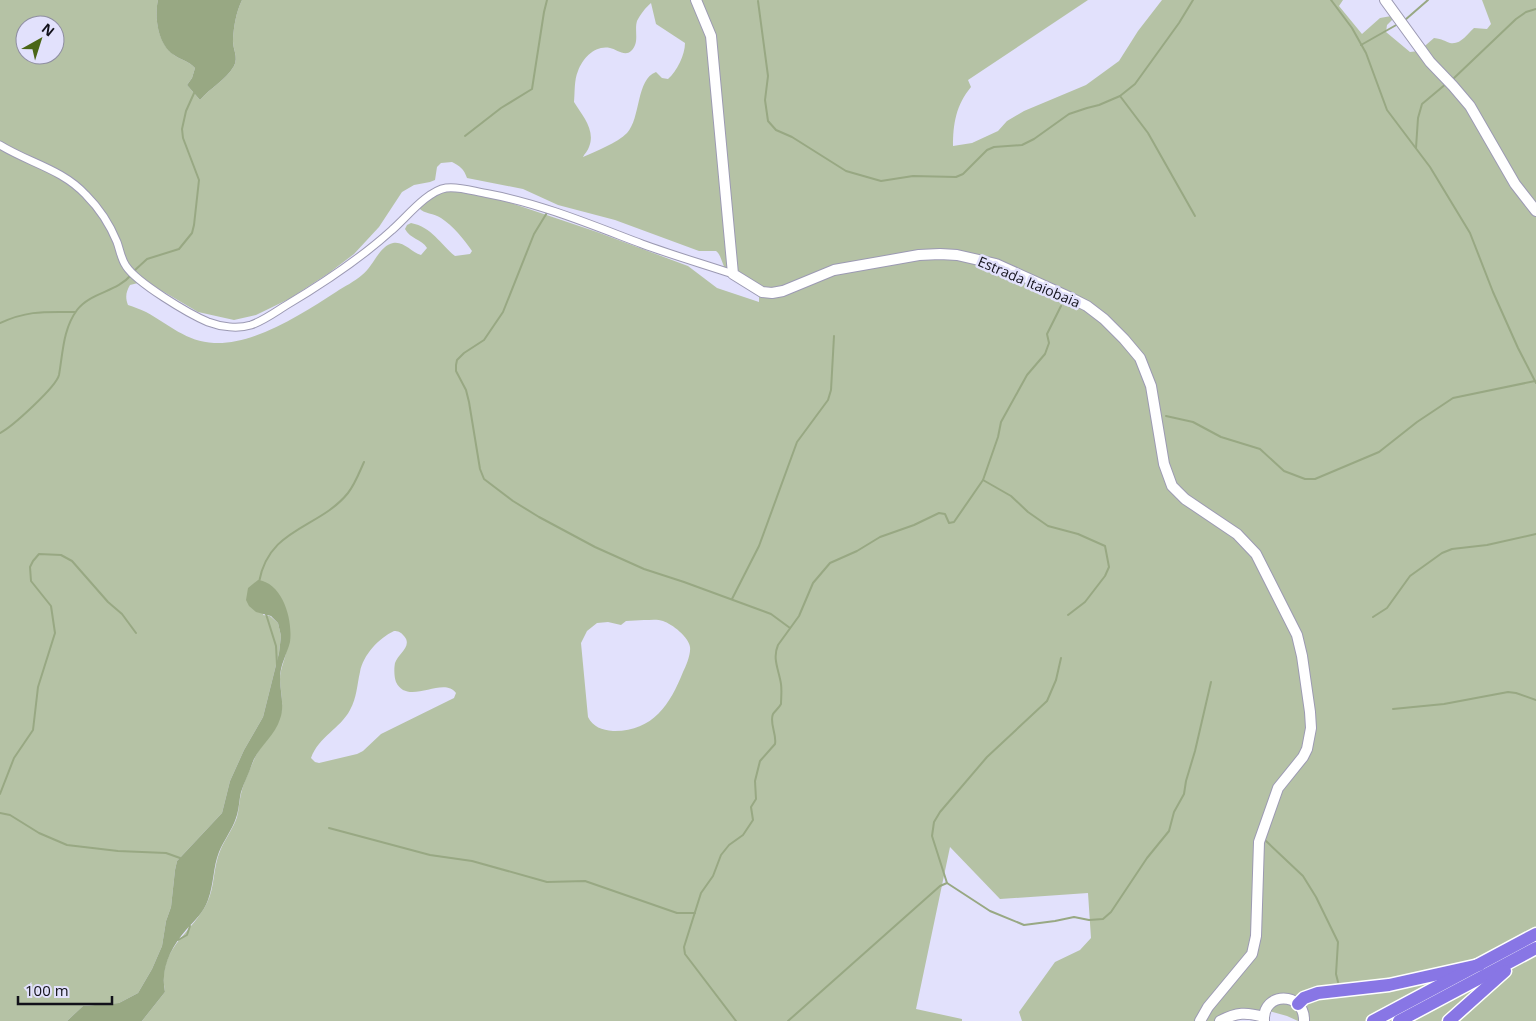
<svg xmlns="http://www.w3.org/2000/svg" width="1536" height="1021" font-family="'Open Sans',sans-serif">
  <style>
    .green { fill: #b5c2a5; fill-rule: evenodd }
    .water { fill: #98a883 }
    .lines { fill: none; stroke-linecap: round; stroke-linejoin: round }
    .stream { stroke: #98a883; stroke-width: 2 }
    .street-casing { stroke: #9c9ab3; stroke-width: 9 }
    .secondary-casing { stroke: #9c9ab3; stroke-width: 12 }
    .highway-casing { stroke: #fff; stroke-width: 15 }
    .street { stroke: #fff; stroke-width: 7 }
    .secondary { stroke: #fff; stroke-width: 10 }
    .highway { stroke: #8876e5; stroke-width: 12 }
    .labels { text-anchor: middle; stroke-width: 5; stroke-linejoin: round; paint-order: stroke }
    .street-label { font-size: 14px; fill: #12111a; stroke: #e2e1fc }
  </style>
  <rect width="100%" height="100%" fill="#e2e1fc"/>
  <!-- green -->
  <path class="green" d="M0,0H158C154,18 158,44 174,55C181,60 189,61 195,68L192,78L187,85L200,100C210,88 226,80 234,66C239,57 232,48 233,39C234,25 236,13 242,0H1088L968,80L971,87C956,105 953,124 953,146L972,143L998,131L1007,121L1024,111L1086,85L1119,61L1138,31L1162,0H1343L1339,6L1362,34L1380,18L1397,15L1387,25L1386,32L1410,52L1419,51L1434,38C1443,39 1444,41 1450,43C1461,45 1467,34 1474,28L1487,29L1491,24L1482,0H1536V1021H1298L1287,1016L1269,1011L1218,1021H1022L1019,1012L1055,962L1080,950L1091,938L1088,893L1000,899L950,847L916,1009L962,1019V1021H142L165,992C157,948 191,935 207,903C215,887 213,867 220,851C225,839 233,829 237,817C239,809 239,802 241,794C243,784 249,772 253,762C260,744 276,732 281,713C284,702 280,690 280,679C280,670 284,662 286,653C293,630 289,608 274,589L263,615L270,616L278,623L281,636L279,653L263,717L244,750L230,781L222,813L177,861L175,870L171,907L166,921L162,946L152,969L138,993L119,1003L83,1006L67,1021H0ZM651,3L656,24L685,43C685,55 677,71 668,79L662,78L656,72C636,79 641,118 627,133C617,143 596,151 583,157C584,154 588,151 589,147C596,130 582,115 574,102C575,92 574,80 578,71C583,58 595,45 610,48C616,49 625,57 631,51C640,43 634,31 637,21C640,15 646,7 651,3ZM25,25H55V55H25ZM452,162C460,166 464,169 467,178L523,189L558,205L615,220L699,251H716C720,254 721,259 723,264C730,282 742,287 759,290V302L717,288L688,266L597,232L499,199L473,193L444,189L421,202L419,208C424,214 434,213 441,218C453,226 464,239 472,251L470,254L455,256C440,244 432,227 411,223L407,225L405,229C410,239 422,239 427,248L421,255C411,252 404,241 393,243C379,246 373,267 362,275C354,282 345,286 336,292C304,313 254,345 214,343C187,342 168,324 146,312C140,309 134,307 128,305C125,297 126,292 130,285L138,283L149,286L164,292L198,312L234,320L256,315L289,299L329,273L354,254L379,227L402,192L414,185L430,182L435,180L437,167L441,163ZM644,620C650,620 658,619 663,621C672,624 689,637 690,647C691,654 686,666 683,672C670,705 652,732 613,731C602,730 593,727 588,717L581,643L587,631L597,623L608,622L621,625L626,621ZM394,631C398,631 401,632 404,636C413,646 398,654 395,663C394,668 394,677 396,682C408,707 443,675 456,693L454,698L381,734L363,751L357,754L319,763L315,762L311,758C319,736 340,729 350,710C357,697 357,685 360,672C363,655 379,638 394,631Z"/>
  <!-- water -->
  <g class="water">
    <path d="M158,0H242C236,13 234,25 233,39C232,48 239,57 234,66C226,80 210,88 200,100L187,85L192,78L195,68C189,61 181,60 174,55C158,45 154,17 158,0Z"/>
    <path d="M258,580C283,583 293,620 290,642C287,654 280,665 280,678C280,692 285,706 280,719C275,736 258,747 252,764C249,773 244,783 241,792C239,801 239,810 236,818C232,830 224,840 219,852C213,867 214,884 208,900C204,912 194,921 186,930C171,947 160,969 165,992L142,1021H67L83,1006L119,1003L138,993L152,969L162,946L166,921L171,907L175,870L177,861L222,813L230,781L244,750L263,717L279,653L281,636L278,623L271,616L256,612L249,606L246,600L248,588Z"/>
  </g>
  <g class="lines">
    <!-- stream -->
    <g class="stream">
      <polyline points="1331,0 1352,28 1366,53 1387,110 1430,167 1470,233 1493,292 1518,348 1536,383"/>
      <polyline points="758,1 768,76 765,100 768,121 776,130 792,137 846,171 881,181 913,176 956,177 963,174 987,150 994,147 1022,145 1034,139 1069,114 1087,108 1099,105 1120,96 1135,84 1179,23 1193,0"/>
      <polyline points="1405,20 1428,0"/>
      <polyline points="1361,45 1398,24"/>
      <polyline points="1453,79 1516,19 1526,12 1536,9"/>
      <polyline points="1120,96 1148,133 1195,216"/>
      <polyline points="465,136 501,108 532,89 544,12 547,0"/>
      <polyline points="1416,148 1418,118 1422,104 1447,83"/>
      <polyline points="548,211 534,234 503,312 484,340 464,353 457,360 456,365 456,371 466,390 469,402 480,469 484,479 513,501 539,517 595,547 644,569 684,582 771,614 790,628"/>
      <polyline points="134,271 147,259 179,249 192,233 194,225 199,180 183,138 182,129 186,111 195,91"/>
      <path d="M0,323C29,310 45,312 75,312"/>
      <polyline points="1166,416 1193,422 1221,437 1260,449 1284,471 1305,479 1315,479 1379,452 1417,422 1453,398 1535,381"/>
      <path d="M0,433C12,427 56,387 59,375C63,352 63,329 77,310C91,292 117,292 131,275"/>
      <polyline points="983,480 1011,496 1028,512 1048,526 1078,534 1105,546 1109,567 1105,576 1085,602 1068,615"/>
      <path d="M259,582C269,527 319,529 348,493C355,484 359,473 364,462"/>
      <polyline points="732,599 759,546 797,442 828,400 831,390 834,336"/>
      <polyline points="266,614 276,646 277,665"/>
      <polyline points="1373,617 1387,608 1410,576 1442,553 1452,549 1487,545 1536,534"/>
      <polyline points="1061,658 1056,680 1047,701 987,757 940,812 934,822 932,836 947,883 990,911 1024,925 1055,921 1074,917 1089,920 1103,919 1111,912 1147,858 1169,831 1174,812 1184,794 1186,781 1195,751 1211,682"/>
      <polyline points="1393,709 1444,704 1508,692 1516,693 1536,700"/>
      <polyline points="0,794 14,758 33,730 38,687 55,633 51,606 31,581 30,567 33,561 39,554 61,555 72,561 108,602 122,614 136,633"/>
      <polyline points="0,813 10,815 39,833 67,845 118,851 166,853 180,858"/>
      <polyline points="329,828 430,855 472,861 547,882 585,881 677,913 695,913"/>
      <polyline points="1266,841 1303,876 1316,897 1338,942 1336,974 1338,982"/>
      <polyline points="178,940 187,935 190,926"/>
      <path d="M736,1021L685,954L684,947L701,893L713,876L721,855L729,845L743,835L753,820L751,807L756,799L755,781L760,761L775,744C777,734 769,723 773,714C775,711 779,708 781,704C781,698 782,691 781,684C779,670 772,659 778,645L799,616L813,583L830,563L857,551L880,537L914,525L939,513L945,514L949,523L954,522L983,480L998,437L1001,422L1027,375L1045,354L1049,343L1047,334L1061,306"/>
      <polyline points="788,1021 940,886 947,883"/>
    </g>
    <defs>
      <path id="street" d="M0,145C29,163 62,169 86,195C99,208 110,225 117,242C120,250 121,259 126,266C137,283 189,314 208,322C221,327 238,329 251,325C263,321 274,313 285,306C322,284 360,259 392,230C406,218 427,191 446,188C460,186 475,192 489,194C542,204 592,225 642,244C672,255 703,264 733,274"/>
      <g id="secondary">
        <polyline points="696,0 711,36 733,274 762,292 772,293 783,291 834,270 919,255 940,254 957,255 996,264 1069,297 1087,306 1104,319 1124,339 1140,358 1151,386 1164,464 1172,486 1185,499 1237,534 1256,554 1297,635 1302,656 1310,712 1311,728 1307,749 1303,757 1278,788 1259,842 1256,936 1252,954 1208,1007 1200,1021"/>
        <polyline points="1385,0 1430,62 1453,86 1470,106 1515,184 1536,211"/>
        <path d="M1220,1021C1237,1012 1246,1012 1264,1017"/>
        <path d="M1264,1021C1262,991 1305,991 1304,1021"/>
      </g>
      <g id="highway">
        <polyline points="1298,1004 1304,998 1318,993 1389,985 1479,965"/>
        <polyline points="1373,1021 1536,934"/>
        <polyline points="1399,1021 1536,948"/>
        <polyline points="1449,1021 1505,971"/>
      </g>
    </defs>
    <!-- street casing -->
    <use href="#street" class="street-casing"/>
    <!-- secondary casing -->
    <use href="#secondary" class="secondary-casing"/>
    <!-- highway casing -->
    <use href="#highway" class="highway-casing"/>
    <!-- street -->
    <use href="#street" class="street"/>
    <!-- secondary -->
    <use href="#secondary" class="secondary"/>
    <!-- highway -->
    <use href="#highway" class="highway"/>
  </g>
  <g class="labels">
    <!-- street labels -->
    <g class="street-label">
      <text transform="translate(1029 282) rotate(23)" y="5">Estrada Itaiobaia</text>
    </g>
  </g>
  <!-- north arrow -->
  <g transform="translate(40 40) rotate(39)"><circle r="24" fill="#e2e1fc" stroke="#8f8ea2"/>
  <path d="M0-4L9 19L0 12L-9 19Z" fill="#4b6617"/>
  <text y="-8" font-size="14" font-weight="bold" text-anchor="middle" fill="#12111a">N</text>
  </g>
  <!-- scale -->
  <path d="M18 996v8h94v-8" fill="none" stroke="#12111a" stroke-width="2.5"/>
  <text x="25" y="996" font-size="15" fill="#12111a" stroke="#e2e1fc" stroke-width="4" paint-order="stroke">100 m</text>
</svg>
